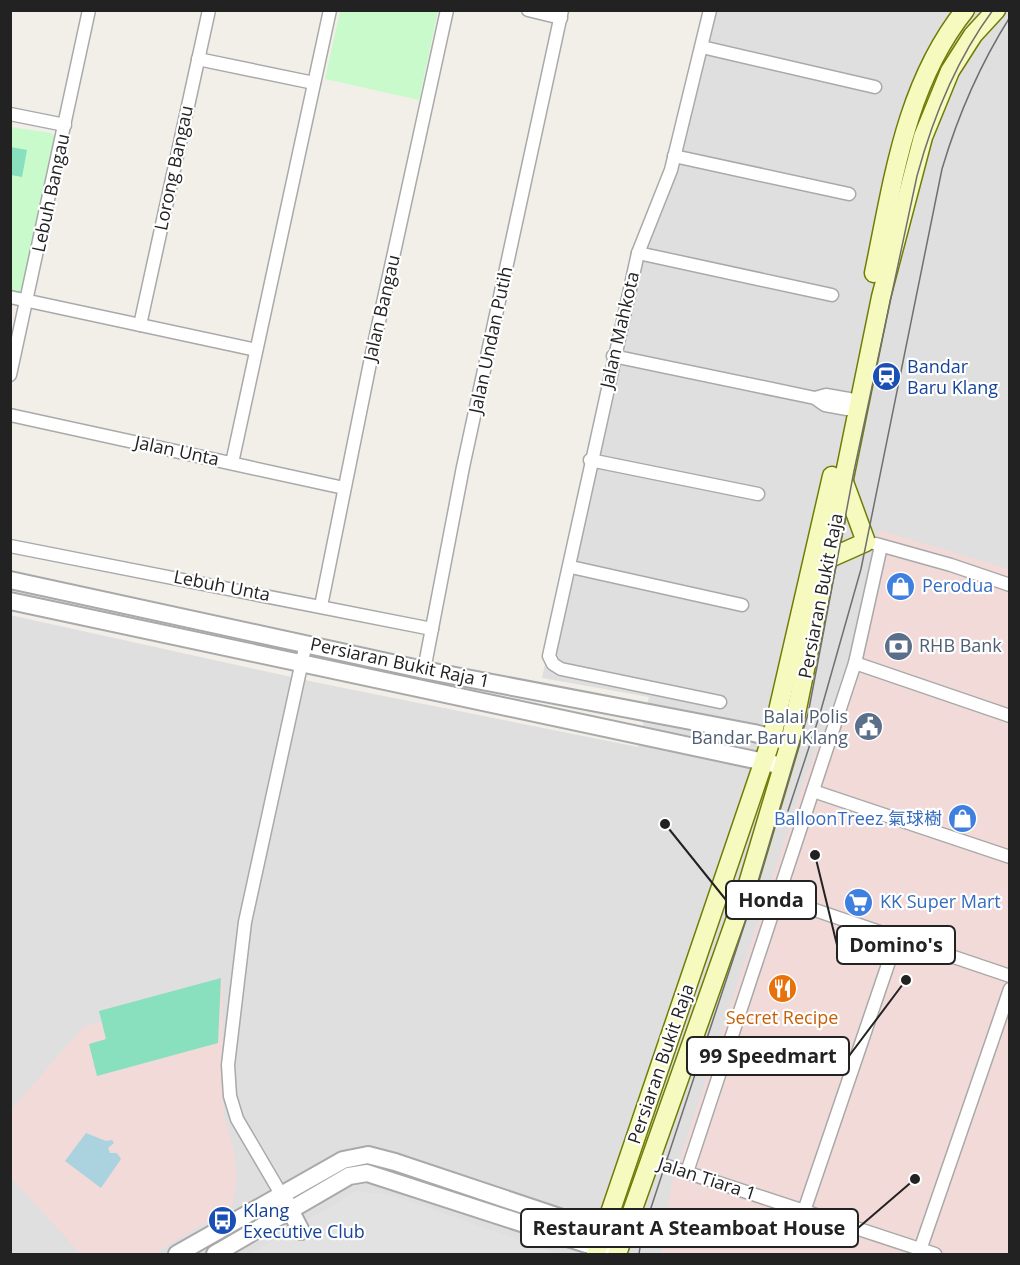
<svg xmlns="http://www.w3.org/2000/svg" width="1020" height="1265" font-family="'Open Sans','Noto Sans SC',sans-serif">
  <style>
    .residential { fill: #e0dfdf }
    .commercial { fill: #f2dad9 }
    .park { fill: #c8facc }
    .pitch { fill: #88e0be }
    .parking { fill: #e2e2e2 }
    .water { fill: #aad3df }
    .lines { fill: none; stroke-linecap: round; stroke-linejoin: round }
    .minor-casing { stroke: #a9a9a9; stroke-width: 15 }
    .tertiary-casing { stroke: #a9a9a9; stroke-width: 20 }
    .secondary-casing { stroke: #707d05; stroke-width: 21 }
    .minor { stroke: #fff; stroke-width: 12 }
    .tertiary { stroke: #fff; stroke-width: 16 }
    .secondary { stroke: #f7fabf; stroke-width: 18 }
    .tram { stroke: #707070; stroke-width: 1.5 }
    .labels { text-anchor: middle; stroke-width: 4.5; stroke-linejoin: round; paint-order: stroke }
    .street-label { font-size: 18px; fill: #222; stroke: #fff }
    .transit-label { font-size: 18px; fill: #164399; stroke: #fff; text-anchor: start }
    .shop-label { font-size: 18px; fill: #366cbe; stroke: #fff; text-anchor: start }
    .service-label { font-size: 18px; fill: #4e5e75; stroke: #fff; text-anchor: start }
    .food-label { font-size: 18px; fill: #c56008; stroke: #fff }
    .leader { fill: none; stroke: #222; stroke-width: 2 }
    .callout-dot { fill: #222; stroke: #fff; stroke-width: 2 }
    .callout { fill: #fff; stroke: #222; stroke-width: 2 }
    .callout-label { font-size: 20px; text-anchor: middle; font-weight: bold; fill: #222 }
  </style>
  <rect width="100%" height="100%" fill="#f2efe9"/>
  <!-- residential -->
  <polygon class="residential" points="708,11 1009,11 1009,1254 11,1254 10,615 319,683 638,747 649,697 542,678 634,248 666,174"/>
  <!-- commercial -->
  <g class="commercial">
    <polygon points="879,530 1009,569 1009,1254 661,1254 672,1183 805,778 845,677"/>
    <polygon points="223,978 222,1085 224,1115 234,1152 237,1178 232,1206 154,1254 81,1254 11,1178 11,1110 83,1027 212,990"/>
  </g>
  <!-- park -->
  <g class="park">
    <polygon points="340,11 438,11 419,100 325,79"/>
    <polygon points="10,127 51,133 57,139 22,295 11,293"/>
  </g>
  <!-- pitch -->
  <g class="pitch">
    <polygon points="11,147 27,150 22,177 11,175"/>
    <polygon points="221,978 218,1043 97,1076 89,1044 106,1039 99,1011"/>
  </g>
  <!-- parking -->
  <polygon class="parking" points="357,1191 391,1195 560,1254 250,1254"/>
  <!-- water -->
  <polygon class="water" points="86,1133 106,1141 112,1140 114,1143 108,1148 110,1153 117,1153 121,1159 101,1188 65,1161"/>
  <g class="lines">
    <defs>
      <g id="minor">
        <polyline points="528,10 561,18"/>
        <polyline points="710,10 671,170 638,253 549,656 553,664 561,669 720,702"/>
        <polyline points="702,47 875,87"/>
        <polyline points="198,59 314,83"/>
        <polyline points="10,114 65,125"/>
        <polyline points="674,156 849,194"/>
        <polyline points="638,253 832,295"/>
        <polyline points="10,297 256,350"/>
        <polyline points="140,325 209,10"/>
        <polyline points="613,356 815,398 826,395 849,399"/>
        <polyline points="10,375 89,10"/>
        <polyline points="815,398 825,405 847,409"/>
        <polyline points="10,415 344,488"/>
        <polyline points="590,460 758,494"/>
        <polyline points="232,463 330,10"/>
        <polyline points="876,544 951,565 1010,585"/>
        <polyline points="10,546 432,629"/>
        <polyline points="571,567 742,605"/>
        <polyline points="321,606 371,358 447,10"/>
        <polyline points="855,663 1010,716"/>
        <polyline points="424,670 463,467 562,10"/>
        <polyline points="813,791 1010,857"/>
        <polyline points="747,887 1010,976"/>
        <polyline points="649,1160 935,1254"/>
        <polyline points="687,1172 855,663 881,546"/>
        <polyline points="281,1194 237,1119 230,1096 228,1065 245,922 306,643"/>
        <polyline points="804,1211 897,938"/>
        <polyline points="920,1250 1010,989"/>
      </g>
      <g id="tertiary">
        <polyline points="10,580 424,670 754,733 785,741"/>
        <polyline points="10,601 783,766"/>
        <polyline points="285,1200 301,1231"/>
        <polyline points="177,1254 343,1160 368,1155 395,1162 622,1238"/>
        <polyline points="215,1254 349,1176 367,1173 617,1254"/>
      </g>
      <g id="secondary">
        <path d="M874,273C893,182 905,85 965,10"/>
        <polyline points="830,558 866,542 844,482"/>
        <polyline points="596,1254 772,737 832,476"/>
        <polyline points="617,1254 747,887 790,743 881,297 923,137 950,71 973,35 996,10"/>
      </g>
    </defs>
    <!-- minor casing -->
    <use href="#minor" class="minor-casing"/>
    <!-- tertiary casing -->
    <use href="#tertiary" class="tertiary-casing"/>
    <!-- secondary casing -->
    <use href="#secondary" class="secondary-casing"/>
    <!-- minor -->
    <use href="#minor" class="minor"/>
    <!-- tertiary -->
    <use href="#tertiary" class="tertiary"/>
    <!-- secondary -->
    <use href="#secondary" class="secondary"/>
    <!-- tram -->
    <g class="tram">
      <path d="M788,811L819,717L861,569L942,169C958,115 979,66 1010,17"/>
      <path d="M639,1254L642,1235L751,905L808,714L854,471L917,176C933,117 956,60 993,10"/>
    </g>
  </g>
  <!-- icons -->
  <defs>
    <symbol id="station-disc" viewBox="-11 -11 22 22"><circle r="9.5" fill="#1a4fb4" stroke="#fff"/><path d="M-3-6H3Q5-6 5-4V2Q5 4 3 4L4.5 6H3L1.5 4h-3L-3 6H-4.5L-3 4Q-5 4-5 2V-4Q-5-6-3-6ZM-3.5-4v3h7v-3ZM-3.5 1v1.5H-2V1ZM2 1v1.5H3.5V1Z" fill="#fff"/></symbol>
    <symbol id="shop-disc" viewBox="-11 -11 22 22"><circle r="9.5" fill="#3f7fe0" stroke="#fff"/><path d="M-5-2.5h2.3a2.7 3.5 0 0 1 5.4 0H5L5.5 6h-11ZM-1.5-2.5h3a1.5 2.3 0 0 0-3 0Z" fill="#fff"/></symbol>
    <symbol id="bank-disc" viewBox="-11 -11 22 22"><circle r="9.5" fill="#5c6f8a" stroke="#fff"/><path d="M-6-4H6V4H-6ZM0-2.3a2.3 2.3 0 1 0 0 4.6a2.3 2.3 0 1 0 0-4.6Z" fill="#fff"/></symbol>
    <symbol id="civic-disc" viewBox="-11 -11 22 22"><circle r="9.5" fill="#5c6f8a" stroke="#fff"/><path d="M-.6-6.5H3V-4.5H.6V-3L4-1V1h2V6H-6V1h2V-1L-.6-3ZM-1.2 2.5V6h2.4V2.5Z" fill="#fff"/></symbol>
    <symbol id="supermarket-disc" viewBox="-11 -11 22 22"><circle r="9.5" fill="#3f7fe0" stroke="#fff"/><path d="M-6-5.5h2.5l.6 2H6L4.5 2H-2.5L-4.4-4H-6ZM-1.5 3.2a1.3 1.3 0 1 0 .1 0ZM3 3.2a1.3 1.3 0 1 0 .1 0Z" fill="#fff"/></symbol>
    <symbol id="restaurant-disc" viewBox="-11 -11 22 22"><circle r="9.5" fill="#e8710a" stroke="#fff"/><path d="M-5-6h1v4h1v-4h1v4h1v-4h1v5L-1.5 .5V6h-2V.5L-5-1ZM5-6V6H3V1.5H1.5Q1.5-4 5-6Z" fill="#fff"/></symbol>
    <symbol id="bus-disc" viewBox="-11 -11 22 22"><circle r="9.5" fill="#1a4fb4" stroke="#fff"/><path d="M-5-6H5V4H4V6H2V4H-2V6H-4V4H-5ZM-3.5-4V0h7V-4ZM-3.5 1.2v1.5H-2V1.2ZM2 1.2v1.5H3.5V1.2Z" fill="#fff"/></symbol>
  </defs>
  <g fill-rule="evenodd">
    <use href="#station-disc" x="870" y="360" width="33" height="33"/>
    <use href="#shop-disc" x="884" y="570" width="33" height="33"/>
    <use href="#bank-disc" x="882" y="630" width="33" height="33"/>
    <use href="#civic-disc" x="852" y="710" width="33" height="33"/>
    <use href="#shop-disc" x="946" y="802" width="33" height="33"/>
    <use href="#supermarket-disc" x="842" y="886" width="33" height="33"/>
    <use href="#restaurant-disc" x="766" y="972" width="33" height="33"/>
    <use href="#bus-disc" x="206" y="1204" width="33" height="33"/>
  </g>
  <g class="labels">
    <!-- street labels -->
    <g class="street-label">
      <text transform="translate(174 168) rotate(-78)" y="6">Lorong Bangau</text>
      <text transform="translate(51 193) rotate(-78)" y="6">Lebuh Bangau</text>
      <text transform="translate(382 308) rotate(-77)" y="6">Jalan Bangau</text>
      <text transform="translate(620 330) rotate(-77)" y="6">Jalan Mahkota</text>
      <text transform="translate(491 340) rotate(-78)" y="6">Jalan Undan Putih</text>
      <text transform="translate(177 451) rotate(12)" y="6">Jalan Unta</text>
      <text transform="translate(222 586) rotate(11)" y="6">Lebuh Unta</text>
      <text transform="translate(821 596) rotate(-79)" y="6">Persiaran Bukit Raja</text>
      <text transform="translate(400 663) rotate(12)" y="6">Persiaran Bukit Raja 1</text>
      <text transform="translate(661 1064) rotate(-71)" y="6">Persiaran Bukit Raja</text>
      <text transform="translate(707 1179) rotate(18)" y="6">Jalan Tiara 1</text>
    </g>
    <!-- transit labels -->
    <g class="transit-label">
      <text x="907" y="373">Bandar<tspan x="907" dy="21">Baru Klang</tspan></text>
      <text x="243" y="1217">Klang<tspan x="243" dy="21">Executive Club</tspan></text>
    </g>
    <!-- shop labels -->
    <g class="shop-label">
      <text x="922" y="592">Perodua</text>
      <text x="942" y="825" text-anchor="end">BalloonTreez 氣球樹</text>
      <text x="880" y="908">KK Super Mart</text>
    </g>
    <!-- service labels -->
    <g class="service-label">
      <text x="919" y="652">RHB Bank</text>
      <text x="848" y="723" text-anchor="end">Balai Polis<tspan x="848" dy="21">Bandar Baru Klang</tspan></text>
    </g>
    <!-- food labels -->
    <g class="food-label">
      <text x="782" y="1024">Secret Recipe</text>
    </g>
  </g>
  <!-- callouts -->
  <path class="leader" d="M665 824L726 900M815 855L837 945M906 980L849 1056M915 1179L858 1228"/>
  <g class="callout-dot">
    <circle cx="665" cy="824" r="6"/>
    <circle cx="815" cy="855" r="6"/>
    <circle cx="906" cy="980" r="6"/>
    <circle cx="915" cy="1179" r="6"/>
  </g>
  <g class="callout">
    <rect x="726" y="881" width="90" height="38" rx="6"/>
    <rect x="837" y="926" width="118" height="38" rx="6"/>
    <rect x="687" y="1037" width="162" height="38" rx="6"/>
    <rect x="521" y="1209" width="337" height="38" rx="6"/>
  </g>
  <g class="callout-label">
    <text x="771" y="907">Honda</text>
    <text x="896" y="952">Domino's</text>
    <text x="768" y="1063">99 Speedmart</text>
    <text x="689" y="1235">Restaurant A Steamboat House</text>
  </g>
  <!-- border -->
  <rect width="1020" height="1265" fill="none" stroke="#222222" stroke-width="24"/>
</svg>
